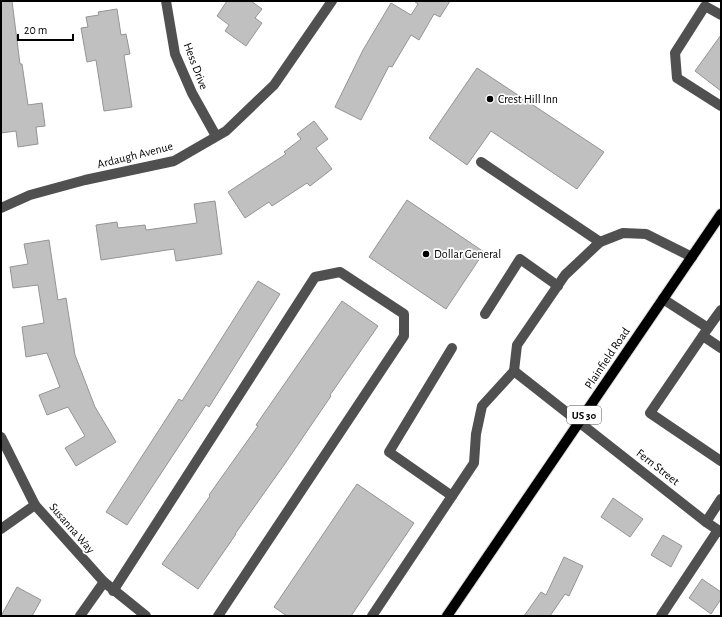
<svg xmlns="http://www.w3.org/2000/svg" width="722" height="617" font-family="'Alegreya Sans',sans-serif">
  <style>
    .building { fill: #c0c0c0; stroke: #949494 }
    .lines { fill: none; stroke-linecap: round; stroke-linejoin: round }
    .major-casing { stroke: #dbdbdb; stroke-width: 12 }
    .minor { stroke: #505050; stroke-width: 10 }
    .major { stroke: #000; stroke-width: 10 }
    .poi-dot { fill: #000; stroke: #fff; stroke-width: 1.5 }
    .labels { text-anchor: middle; stroke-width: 3.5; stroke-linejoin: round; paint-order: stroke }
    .shield { fill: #fff; stroke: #4c4c4c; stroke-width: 1 }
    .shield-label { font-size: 11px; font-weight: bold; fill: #000 }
    .street-label { font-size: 12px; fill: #000; stroke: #fff }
    .poi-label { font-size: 12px; fill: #000; stroke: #fff; text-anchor: start }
  </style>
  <rect width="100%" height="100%" fill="#fff"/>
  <!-- building -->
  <g class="building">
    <polygon points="1,1 12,1 20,64 22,64 28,105 42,103 45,126 36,127 38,144 18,147 16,131 1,133"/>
    <polygon points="227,1 251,1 262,9 255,18 262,23 246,46 225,31 229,25 217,16"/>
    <polygon points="414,1 450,1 440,17 434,14 419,40 411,35 392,67 389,66 361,120 335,107 363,50 391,3 411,15 418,4"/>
    <polygon points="117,9 121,35 126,34 130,54 124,55 132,107 104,111 96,60 87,62 81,28 88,27 86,17 99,15 98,12"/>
    <polygon points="721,35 721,91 695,71"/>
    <polygon points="477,68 604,152 577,189 491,131 467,165 429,138"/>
    <polygon points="314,121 328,139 316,148 332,169 310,186 307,183 272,206 269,202 245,218 228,192 286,154 284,152 301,139 297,134"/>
    <polygon points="407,200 484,252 446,309 369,257"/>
    <polygon points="215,201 222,254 176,261 174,249 101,260 96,225 117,222 118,228 145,225 146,230 197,223 194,204"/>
    <polygon points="49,240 58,300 66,298 75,355 95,407 116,442 76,466 65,448 85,436 68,407 47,415 39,395 60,387 47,353 26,357 22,327 44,323 38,285 13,288 10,267 28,264 24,244"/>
    <polygon points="258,281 280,294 209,407 206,405 127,525 106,512 179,399 182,401"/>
    <polygon points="342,301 378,326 330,395 331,396 284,465 235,534 236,534 198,589 162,564 210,496 209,495 258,426 256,425"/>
    <polygon points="357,484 414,523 351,616 287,616 274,607"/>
    <polygon points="613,498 643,519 630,537 601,517"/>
    <polygon points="663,535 682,546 671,567 651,555"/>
    <polygon points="564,557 583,566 569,596 565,594 550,616 524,616 541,592 546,595"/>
    <polygon points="702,579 721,592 721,599 711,614 689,598"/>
    <polygon points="17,587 41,600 32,616 1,616"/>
  </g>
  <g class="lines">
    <defs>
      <polyline id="major" points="447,616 721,214"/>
    </defs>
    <!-- major casing -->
    <use href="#major" class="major-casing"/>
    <!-- minor -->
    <g class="minor">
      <polyline points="166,1 175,54 192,93 216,136"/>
      <polyline points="721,15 705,6 675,53 677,78 721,106"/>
      <polyline points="481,162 600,242"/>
      <polyline points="1,208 30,195 85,180 174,161 226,131 274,85 332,1"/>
      <polyline points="663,299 708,328 650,413 721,461"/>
      <polyline points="485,314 520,259 558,286"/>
      <polyline points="708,328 721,310"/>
      <polyline points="703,336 721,348"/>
      <polyline points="452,348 389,452 452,496"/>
      <polyline points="514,371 517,345 565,275 600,242 623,233 646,234 692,257"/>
      <polyline points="1,437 35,505 104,582 146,616"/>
      <polyline points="706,522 721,499"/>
      <polyline points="1,529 35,505"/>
      <polyline points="113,591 315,277 340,272 404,314 404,336 218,616"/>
      <polyline points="80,616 104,582"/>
      <polyline points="372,616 474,463 476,434 482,406 514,371 706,522 721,532"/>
      <polyline points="661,616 718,530"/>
    </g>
    <!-- major -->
    <use href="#major" class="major"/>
  </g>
  <!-- markers -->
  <g class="poi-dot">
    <circle cx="490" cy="99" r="4"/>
    <circle cx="426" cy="254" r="4"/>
  </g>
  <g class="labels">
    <!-- shield labels -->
    <rect class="shield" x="567" y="406" width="34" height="18" rx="3"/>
    <g class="shield-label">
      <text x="584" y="419">US 30</text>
    </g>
    <!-- street labels -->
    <g class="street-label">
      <text transform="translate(196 66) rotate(69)" y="4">Hess Drive</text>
      <text transform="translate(135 155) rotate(-14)" y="4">Ardaugh Avenue</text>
      <text transform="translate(607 358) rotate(-56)" y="4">Plainfield Road</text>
      <text transform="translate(658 467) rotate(38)" y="4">Fern Street</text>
      <text transform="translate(72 528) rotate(49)" y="4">Susanna Way</text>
    </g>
    <!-- poi labels -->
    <g class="poi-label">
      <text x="498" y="103">Crest Hill Inn</text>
      <text x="434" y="258">Dollar General</text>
    </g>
  </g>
  <!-- border -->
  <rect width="722" height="617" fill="none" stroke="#000000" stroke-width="4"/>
  <!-- scale -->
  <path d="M18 34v6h55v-6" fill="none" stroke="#000000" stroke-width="2"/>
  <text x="24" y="34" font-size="12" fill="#000000" stroke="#ffffff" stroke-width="3" paint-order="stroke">20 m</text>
</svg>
